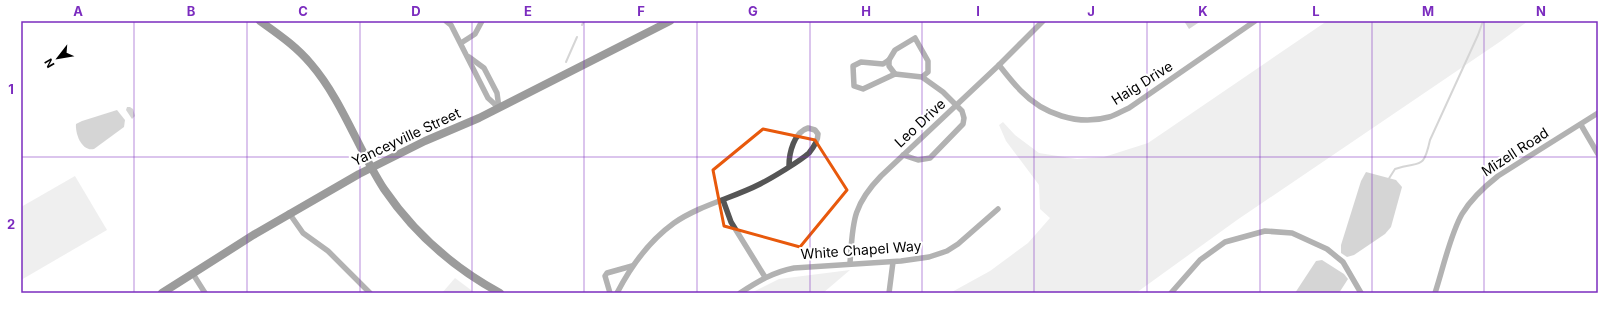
<svg xmlns="http://www.w3.org/2000/svg" width="1619" height="314" font-family="Inter,sans-serif">
  <style>
    .green { fill: #dcdcdc }
    .water { fill: #a3a3a3 }
    .lines { fill: none; stroke-linecap: round; stroke-linejoin: round }
    .stream { stroke: #a3a3a3; stroke-width: 2 }
    .street { stroke: #555; stroke-width: 5.5 }
    .secondary { stroke: #222; stroke-width: 8 }
    .marked { fill: none; stroke: #e8590c; stroke-width: 3; stroke-linejoin: round }
    .grid { fill: none; stroke: #7b2cbf; stroke-width: 1; stroke-opacity: 0.55 }
    .labels { text-anchor: middle; stroke-width: 4; stroke-linejoin: round; paint-order: stroke }
    .street-label { font-size: 14px; fill: #000; stroke: #fff }
    .neatline { fill: none; stroke: #7b2cbf; stroke-width: 1.5 }
    .grid-label { font-size: 13px; text-anchor: middle; font-weight: bold; fill: #7b2cbf }
  </style>
  <rect width="100%" height="100%" fill="#fff"/>
  <!-- green -->
  <g class="green">
    <polygon points="1327,21 1528,21 1501,41 1237,220 1136,293 950,293 990,271 1028,243 1050,218 1040,209 1039,185 1006,141 999,125 1003,122 1015,135 1039,153 1077,159 1104,157 1148,143"/>
    <polygon points="75,176 107,230 21,280 21,207"/>
    <polygon points="850,270 823,293 751,293 779,279"/>
    <polygon points="455,278 475,293 442,293"/>
  </g>
  <!-- water -->
  <g class="water">
    <polygon points="1184,21 1201,21 1189,29"/>
    <polygon points="127,107 130,107 133,109 135,116 132,119 126,110"/>
    <path d="M117,110L125,120L124,127L94,149C82,152 75,134 76,124L82,121Z"/>
    <polygon points="1366,172 1396,180 1402,187 1391,227 1385,234 1354,255 1347,257 1341,253 1341,245 1361,181"/>
    <polygon points="1322,260 1344,274 1348,279 1339,293 1295,293 1316,261"/>
  </g>
  <g class="lines">
    <!-- stream -->
    <g class="stream">
      <polyline points="582,25 584,21"/>
      <polyline points="566,62 577,37"/>
      <path d="M1388,180L1395,169C1420,160 1423,172 1430,140L1478,35L1483,21"/>
    </g>
    <!-- street -->
    <g class="street">
      <polyline points="446,21 451,25 488,98 499,108"/>
      <polyline points="461,43 475,34 482,21"/>
      <polyline points="469,57 484,68 497,93 499,108"/>
      <polyline points="889,60 889,66 895,74"/>
      <path d="M999,65C1006,74 1013,83 1021,91C1043,114 1078,126 1109,117C1116,115 1122,111 1129,108L1255,21"/>
      <polyline points="1581,125 1598,154"/>
      <polyline points="903,155 918,160 930,158 963,124 964,118 962,111 943,92 922,77 895,74 863,89 854,86 853,66 861,62 883,64 889,60 895,50 915,38 928,61 928,72 922,77"/>
      <polyline points="723,200 731,222 765,277"/>
      <polyline points="289,213 303,233 328,251 370,293"/>
      <path d="M850,263C853,224 851,207 881,176L999,65L1043,21"/>
      <polyline points="193,274 205,293"/>
      <polyline points="610,293 605,276 607,273 632,266"/>
      <path d="M617,293C631,266 649,241 674,223C700,205 733,198 760,184C772,178 800,161 809,153C813,148 818,140 818,134L815,130L808,128C794,132 789,153 789,166"/>
      <path d="M740,293C757,282 773,272 794,268L901,261L929,257L947,251L958,244L998,209"/>
      <polyline points="889,293 893,262"/>
      <polyline points="1171,293 1200,260 1225,242 1265,231 1292,233 1327,249 1343,262 1361,293"/>
      <path d="M1435,293C1443,269 1450,235 1462,214C1471,199 1484,187 1498,176L1598,113"/>
    </g>
    <!-- secondary -->
    <g class="secondary">
      <path d="M260,21C278,34 296,46 311,64C342,100 358,149 384,189C414,233 454,268 500,293"/>
      <polyline points="162,293 255,234 359,174 425,141 479,118 670,21"/>
    </g>
  </g>
  <!-- marked area -->
  <path d="M0 0H1619V314H0ZM763,129L815,140L847,190L800,247L724,226L713,170Z" fill="#fff" fill-opacity=".55" fill-rule="evenodd"/>
  <path class="marked" d="M763,129L815,140L847,190L800,247L724,226L713,170Z"/>
  <!-- grid -->
  <path class="grid" d="M134,21V293M247,21V293M360,21V293M472,21V293M584,21V293M697,21V293M810,21V293M922,21V293M1034,21V293M1147,21V293M1260,21V293M1372,21V293M1484,21V293M21,157H1598"/>
  <g class="labels">
    <!-- street labels -->
    <g class="street-label">
      <text transform="translate(1142 83) rotate(-32)" y="5">Haig Drive</text>
      <text transform="translate(920 123) rotate(-43)" y="5">Leo Drive</text>
      <text transform="translate(406 137) rotate(-25)" y="5">Yanceyville Street</text>
      <text transform="translate(1515 152) rotate(-33)" y="5">Mizell Road</text>
      <text transform="translate(861 250) rotate(-4)" y="5">White Chapel Way</text>
    </g>
  </g>
  <!-- border -->
  <rect width="1619" height="314" fill="none" stroke="#ffffff" stroke-width="44"/>
  <!-- north arrow -->
  <g transform="translate(58 58) rotate(239)" stroke="#ffffff" stroke-width="3" paint-order="stroke">
  <path d="M0-3L7 15L0 10L-7 15Z" fill="#000000"/>
  <text y="-6" font-size="11" font-weight="bold" text-anchor="middle" fill="#000000">N</text>
  </g>
  <rect x="22" y="22" width="1575" height="270" class="neatline"/>
  <g class="grid-label">
    <text x="78" y="16">A</text>
    <text x="191" y="16">B</text>
    <text x="303" y="16">C</text>
    <text x="416" y="16">D</text>
    <text x="528" y="16">E</text>
    <text x="641" y="16">F</text>
    <text x="753" y="16">G</text>
    <text x="866" y="16">H</text>
    <text x="978" y="16">I</text>
    <text x="1091" y="16">J</text>
    <text x="1203" y="16">K</text>
    <text x="1316" y="16">L</text>
    <text x="1428" y="16">M</text>
    <text x="1541" y="16">N</text>
    <text x="11" y="94">1</text>
    <text x="11" y="229">2</text>
  </g>
</svg>
